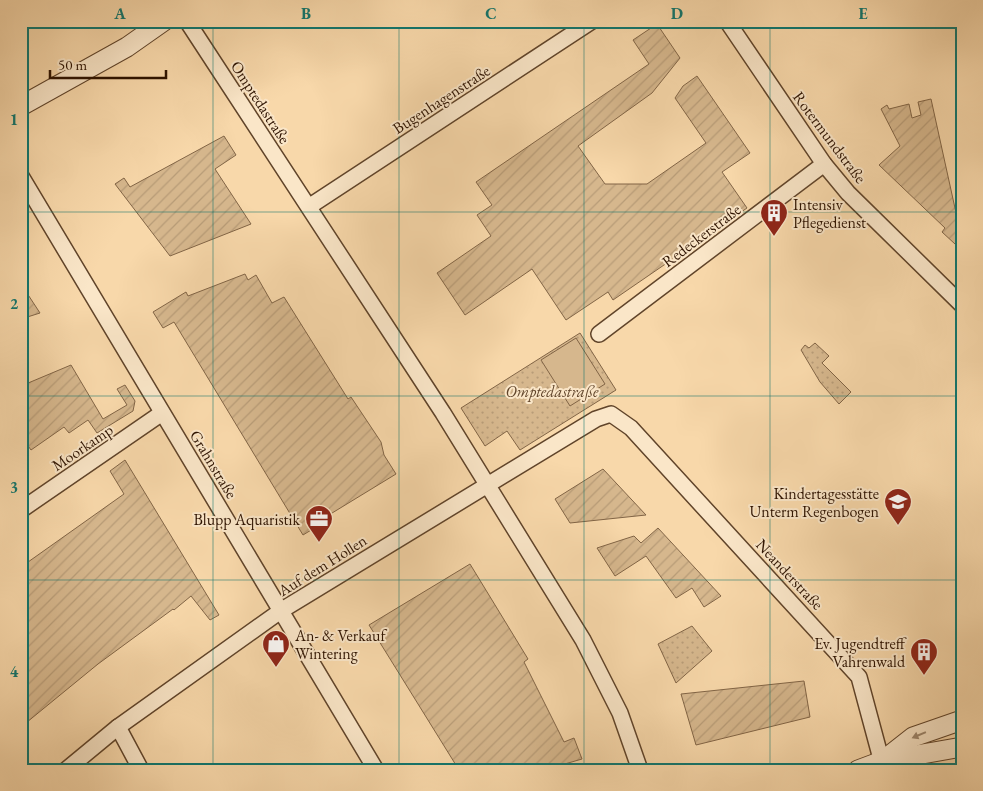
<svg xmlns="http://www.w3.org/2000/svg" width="983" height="791" font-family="'EB Garamond',serif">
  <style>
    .grass { fill: url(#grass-dots); stroke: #826546 }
    .garden { fill: url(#garden-furrows); stroke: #826546 }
    .pitch { fill: #d6b78d; stroke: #826546 }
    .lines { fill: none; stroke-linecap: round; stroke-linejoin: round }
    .minor-casing { stroke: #60442a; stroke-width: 18 }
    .tertiary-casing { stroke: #60442a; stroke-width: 21 }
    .minor { stroke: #fae6c8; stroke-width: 15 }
    .tertiary { stroke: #fae6c8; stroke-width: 19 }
    .oneway { fill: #9e876e }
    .grid { fill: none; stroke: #0f766e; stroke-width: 1; stroke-opacity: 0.55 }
    .labels { text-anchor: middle; stroke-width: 4; stroke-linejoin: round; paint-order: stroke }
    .street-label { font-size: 16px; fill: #2e1300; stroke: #fae6c8 }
    .poi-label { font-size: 16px; fill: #2e1300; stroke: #fae6c8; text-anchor: end }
    .park-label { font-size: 16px; font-style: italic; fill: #60442a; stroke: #fae6c8 }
    .neatline { fill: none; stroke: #0f766e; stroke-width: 2 }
    .grid-label { font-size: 16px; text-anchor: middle; font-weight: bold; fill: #0f766e }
  </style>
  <defs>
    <pattern id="grass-dots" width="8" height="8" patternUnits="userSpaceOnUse" patternTransform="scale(1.25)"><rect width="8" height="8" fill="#d6b78d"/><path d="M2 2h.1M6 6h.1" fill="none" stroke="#b89c78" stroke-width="1.8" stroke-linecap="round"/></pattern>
    <pattern id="garden-furrows" width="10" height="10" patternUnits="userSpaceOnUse" patternTransform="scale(1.25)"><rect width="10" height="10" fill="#d6b78d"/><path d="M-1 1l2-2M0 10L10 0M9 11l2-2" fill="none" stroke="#b89c78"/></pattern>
  </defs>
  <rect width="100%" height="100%" fill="#f8d8aa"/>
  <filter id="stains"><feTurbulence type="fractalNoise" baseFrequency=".004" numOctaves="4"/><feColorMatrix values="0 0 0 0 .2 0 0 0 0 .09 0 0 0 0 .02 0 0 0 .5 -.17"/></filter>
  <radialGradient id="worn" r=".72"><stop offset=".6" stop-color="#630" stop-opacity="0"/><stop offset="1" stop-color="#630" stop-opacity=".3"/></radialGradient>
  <!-- grass -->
  <g class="grass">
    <polygon points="580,333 616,390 520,450 507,431 485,446 461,408"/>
    <polygon points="815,343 829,356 822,363 851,392 839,404 820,382 801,350 805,345 809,348"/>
    <polygon points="692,626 712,651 676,683 658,644"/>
  </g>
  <!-- garden -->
  <g class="garden">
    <polygon points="657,24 680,58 652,93 578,146 605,184 647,184 706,143 675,98 683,86 697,76 750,153 722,172 747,208 613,300 608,292 566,320 532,269 465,315 437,273 491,236 477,215 492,205 476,182 649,64 633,40"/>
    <polygon points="931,99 962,240 955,244 942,232 945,228 879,165 900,146 881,109 887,105 889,109 909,104 912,118 921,115 918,102"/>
    <polygon points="224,136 236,155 215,169 251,224 170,256 115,184 124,178 130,187"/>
    <polygon points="245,274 248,280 256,275 272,303 284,297 348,399 351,397 381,442 384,455 396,474 319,521 321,524 303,535 174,322 163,328 153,312 186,292 188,296"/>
    <polygon points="21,284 40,313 21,319"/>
    <polygon points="71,365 103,419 127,405 117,389 125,385 135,401 133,411 97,433 88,420 69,433 64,427 31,450 21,436 21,386"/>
    <polygon points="125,460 219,615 210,620 191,596 174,610 173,609 98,664 21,727 21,567 124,494 110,471"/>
    <polygon points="603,469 646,515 570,523 555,499"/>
    <polygon points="658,528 721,596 704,607 692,588 676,598 646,556 615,576 597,548 634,536 641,543"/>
    <polygon points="470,564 528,659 524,662 564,742 574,738 582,759 544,770 459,770 369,625"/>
    <polygon points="804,681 810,717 696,745 681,694"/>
  </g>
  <!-- pitch -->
  <polygon class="pitch" points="576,338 605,384 570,406 541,360"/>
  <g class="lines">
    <defs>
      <g id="minor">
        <polyline points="187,21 443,413 583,640 620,713 640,770"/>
        <polyline points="727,21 824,164 848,193 962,305"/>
        <polyline points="21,176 376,770"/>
        <polyline points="310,206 592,21"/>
        <polyline points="599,334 824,164"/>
        <polyline points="21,510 162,413"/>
        <polyline points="118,727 141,770"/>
        <polyline points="66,770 118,727 282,610 596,419 611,414 631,428 859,677 884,770"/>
      </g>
      <g id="tertiary">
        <polyline points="21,106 127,47 164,21"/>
        <polyline points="885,759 913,737 962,720"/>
        <polyline points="858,770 882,761 962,747"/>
      </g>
    </defs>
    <!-- minor casing -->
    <use href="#minor" class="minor-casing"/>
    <!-- tertiary casing -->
    <use href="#tertiary" class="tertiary-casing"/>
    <!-- minor -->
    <use href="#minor" class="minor"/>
    <!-- tertiary -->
    <use href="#tertiary" class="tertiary"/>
  </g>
  <!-- one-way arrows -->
  <defs><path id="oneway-solid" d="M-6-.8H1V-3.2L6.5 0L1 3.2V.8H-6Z" transform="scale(1.25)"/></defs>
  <use class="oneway" href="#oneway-solid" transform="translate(919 735) rotate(157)"/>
  <!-- grid -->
  <path class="grid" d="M213,21V770M399,21V770M584,21V770M770,21V770M21,212H962M21,396H962M21,580H962"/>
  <!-- icons -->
  <defs>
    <symbol id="building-pin" viewBox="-11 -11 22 30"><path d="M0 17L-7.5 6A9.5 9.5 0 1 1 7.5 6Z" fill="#8f2418" stroke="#fae6c8"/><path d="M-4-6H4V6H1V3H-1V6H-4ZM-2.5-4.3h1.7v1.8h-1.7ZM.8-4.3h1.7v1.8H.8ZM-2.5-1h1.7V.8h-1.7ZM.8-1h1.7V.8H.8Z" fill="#fff"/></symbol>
    <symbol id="school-pin" viewBox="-11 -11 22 30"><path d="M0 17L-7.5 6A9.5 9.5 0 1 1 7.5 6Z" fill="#8f2418" stroke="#fae6c8"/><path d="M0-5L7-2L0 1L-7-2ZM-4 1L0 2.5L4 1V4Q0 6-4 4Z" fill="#fff"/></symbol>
    <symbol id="office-pin" viewBox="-11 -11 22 30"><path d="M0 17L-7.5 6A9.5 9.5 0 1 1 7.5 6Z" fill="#8f2418" stroke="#fae6c8"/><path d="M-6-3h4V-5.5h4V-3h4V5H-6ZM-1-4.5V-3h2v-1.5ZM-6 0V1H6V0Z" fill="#fff"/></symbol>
    <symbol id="shop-pin" viewBox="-11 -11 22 30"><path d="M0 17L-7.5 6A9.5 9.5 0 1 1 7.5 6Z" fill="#8f2418" stroke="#fae6c8"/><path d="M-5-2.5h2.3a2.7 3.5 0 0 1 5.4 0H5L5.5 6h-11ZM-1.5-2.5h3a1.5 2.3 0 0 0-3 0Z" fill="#fff"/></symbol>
  </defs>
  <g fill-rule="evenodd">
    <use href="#building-pin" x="758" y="197" width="32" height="43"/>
    <use href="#school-pin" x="882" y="486" width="32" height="43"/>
    <use href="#office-pin" x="303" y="503" width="32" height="43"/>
    <use href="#shop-pin" x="260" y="628" width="32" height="43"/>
    <use href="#building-pin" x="908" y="636" width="32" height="43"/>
  </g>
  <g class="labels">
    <!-- street labels -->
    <g class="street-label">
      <text transform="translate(441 99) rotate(-33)" y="6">Bugenhagenstraße</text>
      <text transform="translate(261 102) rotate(57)" y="6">Omptedastraße</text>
      <text transform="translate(830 137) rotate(53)" y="6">Rotermundstraße</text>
      <text transform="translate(701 235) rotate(-37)" y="6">Redeckerstraße</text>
      <text transform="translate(82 447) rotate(-34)" y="6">Moorkamp</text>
      <text transform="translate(214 464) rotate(59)" y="6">Grahnstraße</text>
      <text transform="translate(322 565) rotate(-32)" y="6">Auf dem Hollen</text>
      <text transform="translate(790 574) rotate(47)" y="6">Neanderstraße</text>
    </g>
    <!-- poi labels -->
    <g class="poi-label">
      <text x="793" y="210" text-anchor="start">Intensiv<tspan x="793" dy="18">Pflegedienst</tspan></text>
      <text x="879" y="499">Kindertagesstätte<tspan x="879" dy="18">Unterm Regenbogen</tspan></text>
      <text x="300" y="525">Blupp Aquaristik</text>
      <text x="295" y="641" text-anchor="start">An- &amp; Verkauf<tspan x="295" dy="18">Wintering</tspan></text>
      <text x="905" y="649">Ev. Jugendtreff<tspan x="905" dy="18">Vahrenwald</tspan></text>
    </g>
    <!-- park labels -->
    <g class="park-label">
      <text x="552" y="397">Omptedastraße</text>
    </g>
  </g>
  <!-- margin -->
  <rect width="983" height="791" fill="none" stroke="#f8d8aa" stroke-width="55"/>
  <!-- scale -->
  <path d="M50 70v8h116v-8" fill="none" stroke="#2e1300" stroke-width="2.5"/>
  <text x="58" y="70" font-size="15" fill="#2e1300" stroke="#fae6c8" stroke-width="4" paint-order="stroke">50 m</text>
  <rect x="28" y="28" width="928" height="736" class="neatline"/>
  <g class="grid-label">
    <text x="120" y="19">A</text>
    <text x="306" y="19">B</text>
    <text x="491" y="19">C</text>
    <text x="677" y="19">D</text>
    <text x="863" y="19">E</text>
    <text x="14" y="125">1</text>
    <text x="14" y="309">2</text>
    <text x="14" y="493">3</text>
    <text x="14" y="677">4</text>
  </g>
  <rect width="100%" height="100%" filter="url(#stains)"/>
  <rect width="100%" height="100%" fill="url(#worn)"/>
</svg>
